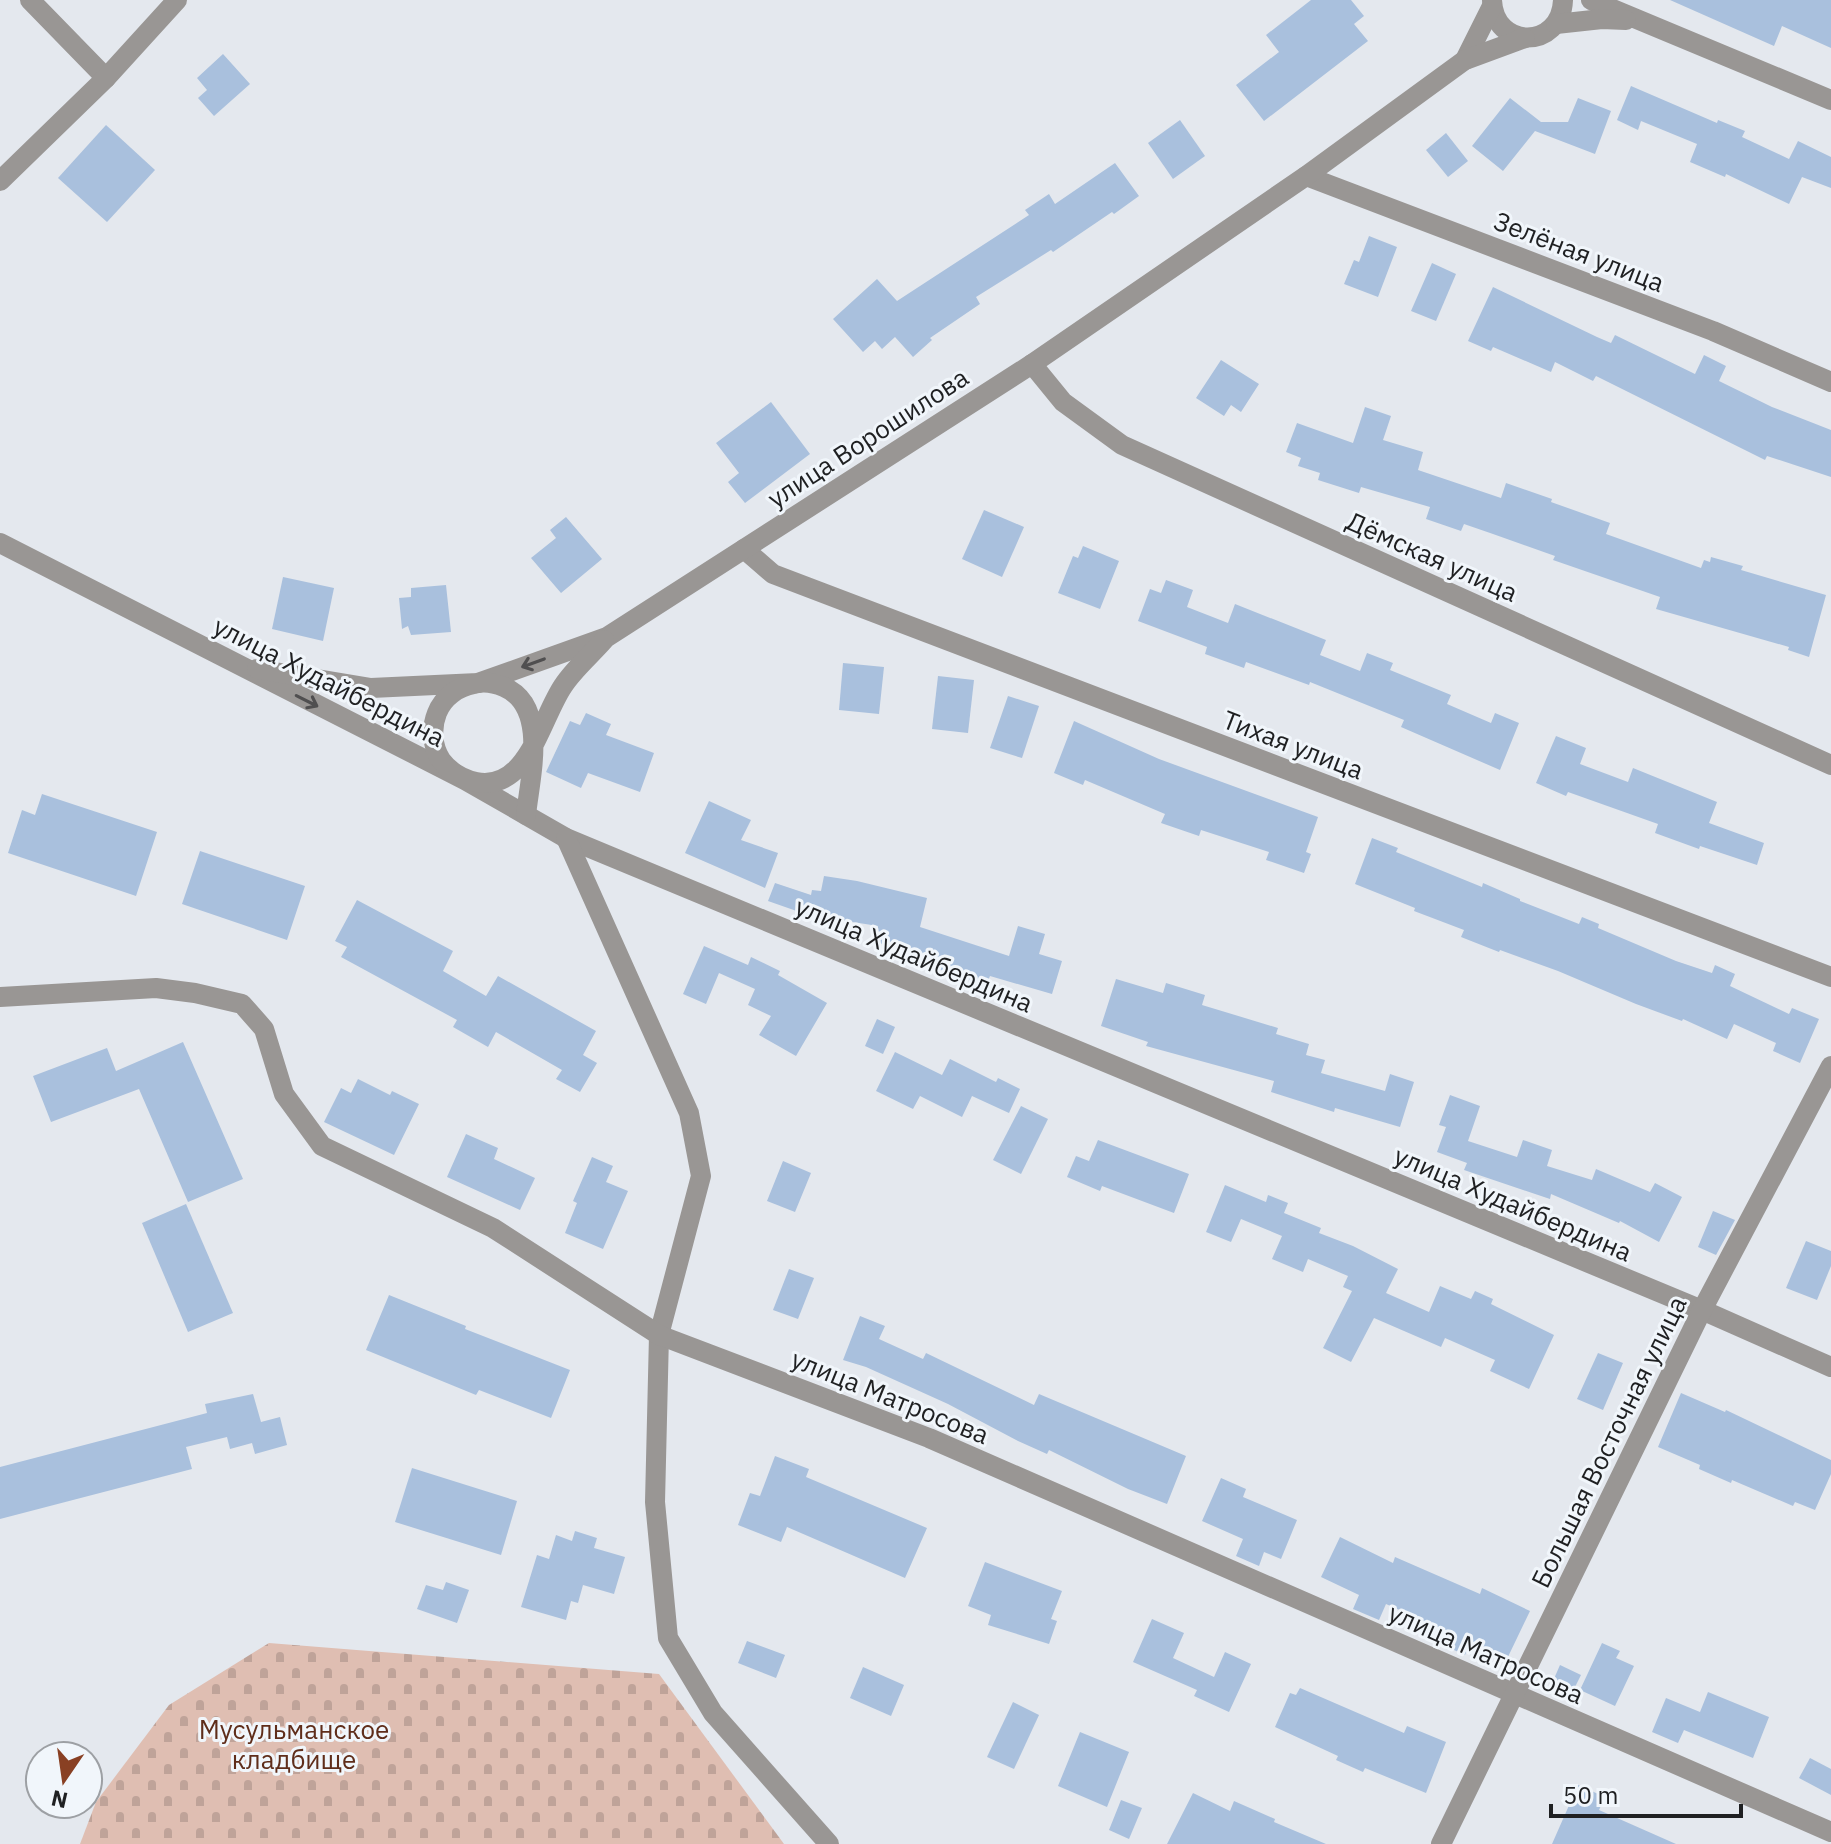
<svg xmlns="http://www.w3.org/2000/svg" width="1831" height="1844" font-family="'IBM Plex Sans',sans-serif">
  <style>
    .cemetery { fill: url(#cemetery-stones) }
    .building { fill: #a9c0dd }
    .lines { fill: none; stroke-linecap: round; stroke-linejoin: round }
    .minor { stroke: #999694; stroke-width: 20 }
    .oneway { stroke: #504f50 }
    .labels { text-anchor: middle; stroke-width: 6; stroke-linejoin: round; paint-order: stroke }
    .street-label { font-size: 26px; fill: #1f2022; stroke: #f1f6fb }
    .park-label { font-size: 26px; fill: #5f2d1a; stroke: #f1f6fb }
  </style>
  <defs>
    <pattern id="cemetery-stones" width="16" height="16" patternUnits="userSpaceOnUse" patternTransform="scale(2)"><rect width="16" height="16" fill="#dfbeb2"/><path d="M2 7V4a2 2 0 0 1 4 0v3zM10 15v-3a2 2 0 0 1 4 0v3z" fill="#bfa399"/></pattern>
  </defs>
  <rect width="100%" height="100%" fill="#e4e8ee"/>
  <!-- cemetery -->
  <polygon class="cemetery" points="269,1643 659,1674 784,1844 80,1844 96,1802 169,1705"/>
  <!-- building -->
  <g class="building">
    <polygon points="1311,0 1351,0 1364,16 1354,24 1368,41 1264,121 1236,85 1279,52 1266,35"/>
    <polygon points="1670,0 1831,0 1831,48 1782,26 1774,46"/>
    <polygon points="223,54 250,84 214,116 198,98 207,90 197,78"/>
    <polygon points="1631,86 1717,123 1718,120 1745,131 1742,137 1789,159 1798,141 1831,157 1831,188 1802,177 1789,204 1726,174 1725,177 1690,162 1697,144 1641,121 1638,130 1617,120"/>
    <polygon points="1510,98 1541,122 1568,122 1578,98 1611,111 1595,154 1535,131 1503,171 1472,146"/>
    <polygon points="1180,120 1205,156 1173,179 1148,143"/>
    <polygon points="106,125 155,170 107,222 58,178"/>
    <polygon points="1446,133 1468,161 1448,177 1426,150"/>
    <polygon points="1115,163 1139,196 1114,214 1112,212 1053,252 1051,250 976,297 980,304 930,338 932,340 913,357 895,337 882,349 875,341 863,352 833,319 877,279 897,301 1029,215 1025,210 1049,194 1055,204"/>
    <polygon points="1369,236 1397,247 1378,297 1344,284 1354,260 1359,262"/>
    <polygon points="1432,263 1456,274 1436,321 1411,311"/>
    <polygon points="1493,287 1597,337 1611,343 1615,335 1695,374 1704,355 1726,366 1719,381 1772,407 1831,430 1831,477 1767,456 1765,460 1596,376 1593,381 1555,362 1551,372 1493,347 1491,351 1468,341"/>
    <polygon points="1221,360 1259,384 1241,412 1231,405 1224,416 1196,398"/>
    <polygon points="771,402 810,454 745,503 728,482 739,473 716,443"/>
    <polygon points="1365,407 1391,416 1383,440 1423,452 1418,470 1501,498 1506,483 1552,499 1551,502 1610,523 1606,534 1701,568 1704,560 1710,562 1711,557 1743,566 1741,570 1826,595 1809,657 1788,650 1789,647 1656,609 1660,597 1553,560 1555,556 1493,534 1464,524 1461,531 1426,519 1430,507 1361,487 1359,493 1318,480 1320,473 1298,466 1301,458 1286,452 1297,423 1353,443"/>
    <polygon points="984,510 1024,527 1002,577 962,559"/>
    <polygon points="566,517 602,559 561,593 531,558 556,538 550,530"/>
    <polygon points="1083,546 1119,561 1100,609 1058,593 1073,556 1078,558"/>
    <polygon points="283,577 334,588 323,641 272,629"/>
    <polygon points="1166,580 1193,590 1187,607 1228,623 1235,604 1326,640 1320,655 1360,671 1367,653 1393,663 1390,670 1451,695 1447,704 1491,723 1495,713 1519,723 1500,770 1401,727 1404,720 1310,682 1309,685 1246,662 1244,668 1205,654 1207,647 1138,621 1150,589 1161,593"/>
    <polygon points="446,585 451,632 411,635 408,626 402,629 399,598 411,597 411,588"/>
    <polygon points="843,663 884,667 879,714 839,710"/>
    <polygon points="938,676 974,680 968,733 932,729"/>
    <polygon points="1008,696 1039,706 1022,758 990,748"/>
    <polygon points="586,713 611,724 606,735 654,753 640,792 588,773 581,788 546,772 570,721 580,725"/>
    <polygon points="1074,721 1159,759 1318,817 1306,852 1311,854 1304,873 1266,860 1269,852 1201,830 1199,836 1161,823 1165,814 1085,780 1083,785 1054,773"/>
    <polygon points="1556,736 1586,748 1580,764 1628,782 1633,768 1717,802 1709,823 1764,843 1757,865 1700,846 1699,849 1655,833 1658,824 1568,792 1566,796 1536,783"/>
    <polygon points="42,794 157,832 136,896 8,853 22,810 35,815"/>
    <polygon points="709,801 751,820 741,840 778,853 765,888 685,853"/>
    <polygon points="1372,838 1398,848 1396,852 1482,887 1483,883 1520,899 1520,901 1579,924 1582,917 1599,924 1598,928 1676,961 1712,973 1715,965 1735,974 1730,986 1789,1014 1792,1008 1819,1019 1800,1063 1773,1051 1776,1043 1734,1024 1727,1039 1683,1019 1682,1021 1636,1004 1558,971 1500,950 1499,952 1461,937 1464,930 1414,911 1415,908 1355,884"/>
    <polygon points="200,851 305,886 287,940 182,904"/>
    <polygon points="824,876 857,881 927,898 920,927 1009,956 1018,926 1045,934 1039,954 1062,961 1052,994 990,976 986,985 936,968 940,957 874,942 878,926 808,915 768,901 775,883 811,895 812,890 821,891"/>
    <polygon points="357,900 453,951 443,971 486,996 498,976 596,1031 583,1055 597,1063 580,1092 556,1079 562,1070 496,1032 488,1047 453,1027 457,1020 341,957 347,947 335,941"/>
    <polygon points="704,946 748,965 751,957 780,971 778,975 827,1003 796,1056 759,1035 771,1016 748,1005 755,989 719,973 706,1004 683,994"/>
    <polygon points="1116,979 1163,993 1166,983 1205,995 1202,1005 1278,1028 1276,1034 1309,1044 1306,1055 1325,1060 1321,1073 1385,1091 1390,1074 1414,1082 1400,1127 1335,1108 1334,1112 1271,1092 1274,1081 1146,1046 1148,1042 1101,1026"/>
    <polygon points="877,1019 895,1027 883,1054 865,1046"/>
    <polygon points="183,1042 243,1179 188,1202 139,1089 51,1122 33,1076 107,1048 116,1071"/>
    <polygon points="895,1052 942,1075 950,1059 996,1082 998,1078 1020,1089 1009,1113 972,1096 962,1117 920,1096 913,1109 876,1091"/>
    <polygon points="358,1079 390,1095 392,1091 419,1104 394,1155 324,1122 341,1088 351,1093"/>
    <polygon points="1450,1095 1480,1106 1468,1141 1517,1157 1523,1140 1552,1150 1547,1166 1592,1180 1596,1169 1650,1192 1655,1183 1682,1197 1659,1242 1620,1221 1619,1223 1551,1194 1550,1199 1464,1170 1467,1163 1437,1152 1446,1127 1439,1125"/>
    <polygon points="1021,1106 1048,1119 1021,1174 993,1160"/>
    <polygon points="466,1134 498,1148 494,1159 535,1178 520,1210 447,1177"/>
    <polygon points="1098,1140 1189,1174 1174,1213 1102,1186 1100,1191 1067,1177 1076,1156 1089,1161"/>
    <polygon points="592,1157 613,1166 606,1182 628,1191 603,1249 565,1233 577,1203 573,1201"/>
    <polygon points="783,1161 811,1173 795,1212 767,1201"/>
    <polygon points="1225,1185 1266,1202 1268,1195 1288,1203 1284,1213 1321,1228 1319,1233 1353,1246 1398,1269 1386,1293 1429,1312 1440,1286 1471,1299 1475,1291 1493,1299 1491,1304 1554,1335 1529,1389 1490,1371 1495,1360 1445,1338 1441,1347 1374,1318 1351,1362 1323,1348 1352,1291 1343,1287 1348,1276 1308,1259 1303,1272 1272,1259 1282,1236 1241,1219 1231,1242 1206,1232"/>
    <polygon points="186,1204 233,1313 188,1332 142,1223"/>
    <polygon points="1713,1211 1735,1220 1716,1255 1698,1247"/>
    <polygon points="1806,1241 1831,1251 1831,1266 1817,1300 1786,1288"/>
    <polygon points="789,1269 814,1278 798,1319 773,1310"/>
    <polygon points="389,1295 466,1326 465,1329 570,1370 551,1418 479,1390 476,1395 366,1350"/>
    <polygon points="860,1316 885,1326 879,1339 923,1359 926,1353 1034,1405 1039,1394 1186,1456 1167,1504 1128,1489 1049,1450 1047,1454 1018,1441 948,1404 866,1367 843,1360"/>
    <polygon points="1598,1353 1623,1363 1603,1410 1577,1399"/>
    <polygon points="1681,1393 1725,1412 1726,1410 1831,1460 1831,1474 1815,1510 1795,1502 1793,1506 1732,1480 1731,1483 1699,1469 1700,1465 1658,1447"/>
    <polygon points="253,1394 261,1422 280,1417 287,1445 255,1454 252,1443 230,1449 227,1437 186,1447 192,1469 0,1519 0,1467 207,1413 205,1404"/>
    <polygon points="775,1456 809,1469 806,1477 927,1528 905,1578 787,1527 781,1542 738,1525 750,1493 760,1496"/>
    <polygon points="412,1468 517,1501 501,1555 395,1522"/>
    <polygon points="1221,1478 1246,1489 1243,1497 1297,1520 1281,1559 1264,1552 1259,1566 1236,1556 1243,1539 1202,1521"/>
    <polygon points="575,1531 597,1538 594,1548 625,1557 614,1594 583,1585 578,1603 571,1601 566,1620 521,1607 537,1555 549,1559 556,1535 572,1541"/>
    <polygon points="1340,1537 1393,1563 1395,1557 1480,1594 1482,1588 1530,1611 1506,1661 1470,1644 1465,1655 1443,1645 1449,1632 1386,1604 1379,1620 1353,1609 1359,1595 1321,1577"/>
    <polygon points="985,1562 1062,1591 1051,1619 1057,1621 1049,1644 988,1625 991,1615 968,1606"/>
    <polygon points="446,1582 469,1590 457,1623 417,1609 426,1585 443,1590"/>
    <polygon points="1152,1619 1184,1633 1173,1658 1214,1677 1225,1652 1251,1664 1229,1712 1194,1696 1197,1690 1133,1662"/>
    <polygon points="747,1641 785,1655 776,1678 738,1663"/>
    <polygon points="1602,1643 1620,1651 1616,1658 1634,1666 1615,1706 1580,1690"/>
    <polygon points="1560,1665 1581,1675 1569,1699 1549,1690"/>
    <polygon points="863,1667 904,1685 891,1716 850,1698"/>
    <polygon points="1300,1688 1404,1733 1407,1726 1446,1742 1426,1793 1365,1768 1363,1772 1336,1760 1338,1756 1275,1727 1290,1693 1296,1695"/>
    <polygon points="1708,1692 1769,1717 1753,1758 1684,1730 1678,1743 1652,1732 1666,1698 1700,1712"/>
    <polygon points="1013,1702 1039,1715 1014,1769 987,1757"/>
    <polygon points="1080,1732 1129,1752 1107,1807 1058,1786"/>
    <polygon points="1810,1758 1831,1769 1831,1795 1799,1778"/>
    <polygon points="1578,1785 1605,1797 1599,1810 1676,1844 1552,1844"/>
    <polygon points="1193,1793 1230,1811 1234,1801 1275,1819 1274,1822 1326,1844 1167,1844"/>
    <polygon points="1121,1800 1142,1808 1129,1839 1109,1830"/>
  </g>
  <g class="lines">
    <!-- minor -->
    <g class="minor">
      <polyline points="30,0 106,78"/>
      <path d="M1492,0C1494,50 1561,50 1563,0"/>
      <polyline points="1591,0 1831,100"/>
      <polyline points="1556,24 1602,19 1626,20"/>
      <polyline points="1465,60 1492,6"/>
      <polyline points="1306,176 1713,331 1831,382"/>
      <polyline points="0,181 106,78 177,0"/>
      <polyline points="1032,364 1063,402 1122,445 1831,765"/>
      <polyline points="0,543 465,780 566,838 1702,1310 1831,1367"/>
      <polyline points="744,549 773,574 1831,977"/>
      <polyline points="257,669 371,688 478,683 607,637 1032,364 1306,176 1465,60 1525,38"/>
      <path d="M526,815C530,777 549,706 504,687C494,683 484,681 474,684C458,687 443,697 437,713C431,728 432,746 441,760C450,772 462,779 476,782C528,792 541,718 563,686C574,669 591,655 604,640"/>
      <polyline points="566,838 689,1113 701,1176 659,1335 655,1502 668,1638 713,1713 829,1844"/>
      <polyline points="0,997 156,988 195,993 242,1004 264,1029 284,1094 322,1146 493,1228 659,1335 929,1438 1831,1832"/>
      <polyline points="1441,1844 1702,1310 1831,1066"/>
    </g>
  </g>
  <!-- one-way arrows -->
  <defs><path id="oneway-shaft" d="M-6 0H5M1.5-3L5.5 0L1.5 3" fill="none" stroke-width="1.6" stroke-linecap="round" stroke-linejoin="round" transform="scale(2)"/></defs>
  <g class="oneway">
    <use href="#oneway-shaft" transform="translate(533 663) rotate(160)"/>
    <use href="#oneway-shaft" transform="translate(307 701) rotate(27)"/>
  </g>
  <g class="labels">
    <!-- street labels -->
    <g class="street-label">
      <text transform="translate(1579 252) rotate(21)" y="9">Зелёная улица</text>
      <text transform="translate(868 438) rotate(-33)" y="9">улица Ворошилова</text>
      <text transform="translate(1432 557) rotate(24)" y="9">Дёмская улица</text>
      <text transform="translate(329 682) rotate(27)" y="9">улица Худайбердина</text>
      <text transform="translate(1293 745) rotate(21)" y="9">Тихая улица</text>
      <text transform="translate(914 955) rotate(23)" y="9">улица Худайбердина</text>
      <text transform="translate(1513 1204) rotate(23)" y="9">улица Худайбердина</text>
      <text transform="translate(890 1397) rotate(22)" y="9">улица Матросова</text>
      <text transform="translate(1609 1442) rotate(-64)" y="9">Большая Восточная улица</text>
      <text transform="translate(1486 1654) rotate(24)" y="9">улица Матросова</text>
    </g>
    <!-- park labels -->
    <g class="park-label">
      <text x="294" y="1739">Мусульманское<tspan x="294" dy="30">кладбище</tspan></text>
    </g>
  </g>
  <!-- north arrow -->
  <g transform="translate(64 1780) rotate(193)"><circle r="38" fill="#f1f6fb" stroke="#9da0a4" stroke-width="2"/>
  <path d="M0-6L14 30L0 20L-14 30Z" fill="#894023"/>
  <text y="-12" font-size="22" font-weight="bold" text-anchor="middle" fill="#1f2022">N</text>
  </g>
  <!-- scale -->
  <path d="M1551 1804v12h190v-12" fill="none" stroke="#1f2022" stroke-width="4"/>
  <text x="1563" y="1804" font-size="24" fill="#1f2022" stroke="#f1f6fb" stroke-width="6" paint-order="stroke">50 m</text>
</svg>
